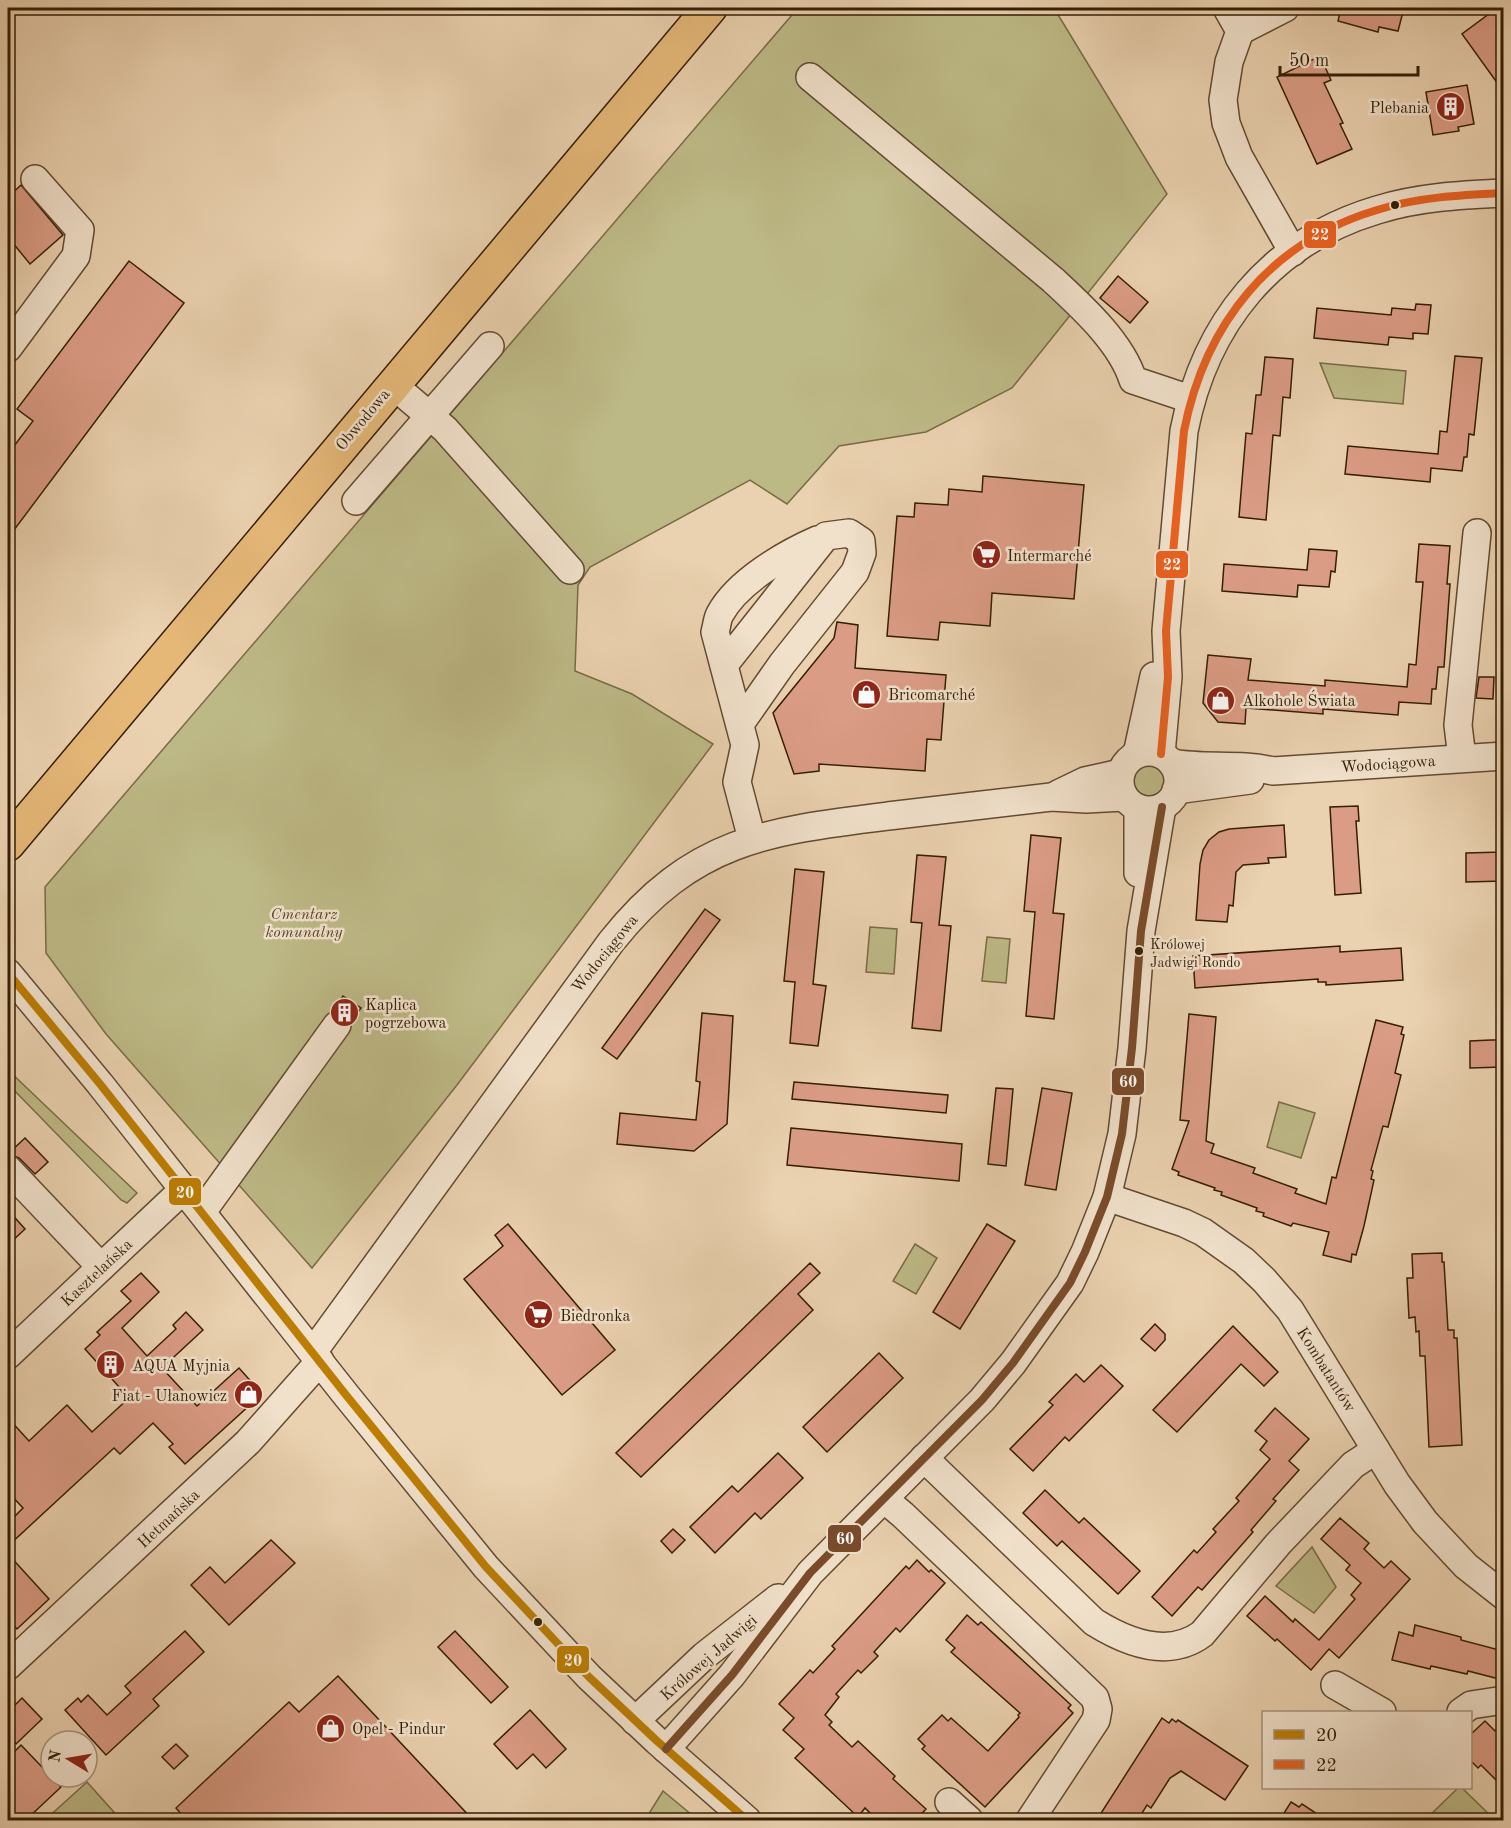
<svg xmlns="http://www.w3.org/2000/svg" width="1511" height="1828" font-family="'Old Standard TT',serif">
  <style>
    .green { fill: #bdb986; stroke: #786c46; stroke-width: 1.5 }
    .building { fill: #db9c85; stroke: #341e05; stroke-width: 1.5 }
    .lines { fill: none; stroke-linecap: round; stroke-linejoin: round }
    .minor-casing { stroke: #624b30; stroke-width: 30 }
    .major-casing { stroke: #341e05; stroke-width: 36 }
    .minor { stroke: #f1e1cb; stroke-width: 27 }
    .major { stroke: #e5b878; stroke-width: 33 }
    .bus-1-casing { stroke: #f1e1cb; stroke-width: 12 }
    .bus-2-casing { stroke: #f1e1cb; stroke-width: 12 }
    .bus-3-casing { stroke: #f1e1cb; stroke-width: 12 }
    .bus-1 { stroke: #bc7d02; stroke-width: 8 }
    .bus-2 { stroke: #e86121; stroke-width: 8 }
    .bus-3 { stroke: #7a4b2a; stroke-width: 8 }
    .bus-dot { fill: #341e05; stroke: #f1e1cb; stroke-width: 2 }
    .labels { text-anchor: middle; stroke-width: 5; stroke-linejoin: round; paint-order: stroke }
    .bus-label { font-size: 14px; fill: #341e05; stroke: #f1e1cb; text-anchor: start }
    .poi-label { font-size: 16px; fill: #341e05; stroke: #f1e1cb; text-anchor: start }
    .street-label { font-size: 16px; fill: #341e05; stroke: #f1e1cb }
    .park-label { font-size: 16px; font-style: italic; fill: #564525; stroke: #f1e1cb }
    .line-badge { stroke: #f1e1cb; stroke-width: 2 }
    .badge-label { font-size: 16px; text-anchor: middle; font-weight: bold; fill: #fff }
  </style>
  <rect width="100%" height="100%" fill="#ead1af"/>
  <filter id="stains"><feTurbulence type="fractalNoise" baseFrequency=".00333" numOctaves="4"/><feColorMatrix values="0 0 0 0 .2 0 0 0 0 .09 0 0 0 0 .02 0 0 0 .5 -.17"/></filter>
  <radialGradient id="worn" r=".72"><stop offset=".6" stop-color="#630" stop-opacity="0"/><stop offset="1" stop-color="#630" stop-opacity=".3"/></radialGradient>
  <!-- green -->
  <g class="green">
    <polygon points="798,8 1054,8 1167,194 1012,388 926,432 839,446 787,504 750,480 590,567 578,585 575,671 632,694 713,744 457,1085 312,1268 106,1034 46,953 45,887"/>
    <polygon points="1320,363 1406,371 1403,404 1334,398"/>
    <circle cx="1148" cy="781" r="18"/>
    <polygon points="870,927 897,929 894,974 866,972"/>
    <polygon points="987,937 1010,939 1006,983 982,981"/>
    <polygon points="8,1070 137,1193 127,1203 121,1200 8,1084"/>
    <polygon points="1279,1102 1315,1113 1301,1158 1267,1147"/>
    <polygon points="915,1244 937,1258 916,1294 893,1281"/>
    <polygon points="1312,1547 1336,1587 1314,1613 1276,1586"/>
    <polygon points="87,1782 121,1820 45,1820"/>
    <polygon points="1458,1788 1462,1788 1495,1820 1425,1820"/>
    <polygon points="663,1791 698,1820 645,1820"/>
  </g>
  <!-- building -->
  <g class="building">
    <polygon points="1341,8 1404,8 1398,31 1379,27 1378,32 1338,21"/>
    <polygon points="1497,8 1503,8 1503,91 1462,34"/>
    <polygon points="1320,56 1331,80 1324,83 1343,123 1340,124 1352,149 1317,164 1277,77"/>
    <polygon points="1467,85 1474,124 1458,127 1459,131 1433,135 1426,92"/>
    <polygon points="21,185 63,235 30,264 8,237 8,197"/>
    <polygon points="129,261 184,303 8,538 8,454 33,421 17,409"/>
    <polygon points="1118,276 1148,302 1130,323 1100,298"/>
    <polygon points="1416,304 1431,305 1428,334 1413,333 1413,339 1389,337 1388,345 1314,338 1317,308 1391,315 1392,308 1415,310"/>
    <polygon points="1455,356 1482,358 1474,435 1469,434 1467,457 1464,457 1462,471 1431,468 1430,482 1345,474 1348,446 1438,454 1440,431 1447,432"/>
    <polygon points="1265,357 1293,359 1290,398 1283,397 1280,436 1273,435 1266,520 1239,517 1246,433 1252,434 1256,395 1261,395"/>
    <polygon points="983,476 1084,485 1074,599 992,593 990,626 940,622 938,640 887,636 897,516 914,517 915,503 948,505 949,489 982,492"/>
    <polygon points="1419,544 1450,546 1447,584 1450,584 1444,667 1438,667 1436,689 1432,689 1431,704 1399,702 1398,715 1323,709 1323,714 1246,708 1245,724 1218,722 1203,703 1208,655 1251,659 1248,680 1325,686 1325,680 1407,687 1409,664 1416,665 1423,582 1416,582"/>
    <polygon points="1309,549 1337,551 1335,572 1331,571 1329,587 1298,585 1297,597 1222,591 1224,564 1307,570"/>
    <polygon points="837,622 858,625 855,668 946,675 941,740 927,739 925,771 819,764 819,771 794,774 773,713 834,638"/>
    <polygon points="1479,677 1494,677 1493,699 1476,698"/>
    <polygon points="1358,806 1359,821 1356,821 1361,893 1335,895 1330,807"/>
    <polygon points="1284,825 1286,857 1268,858 1269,863 1243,865 1236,872 1233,906 1229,905 1227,922 1196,920 1200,864 1203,850 1209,840 1219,832 1229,829"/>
    <polygon points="1031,835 1061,838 1053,913 1064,914 1054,1019 1026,1016 1035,912 1024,911"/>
    <polygon points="1503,852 1503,881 1466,882 1466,853"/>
    <polygon points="917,855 946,857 939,925 951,926 941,1031 912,1028 922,923 911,922"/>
    <polygon points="795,869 824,872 813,984 826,986 818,1046 790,1043 795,982 784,981"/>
    <polygon points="705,909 720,920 617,1059 602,1048"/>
    <polygon points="1340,946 1340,952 1401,948 1403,980 1326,985 1326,982 1318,982 1318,979 1195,988 1193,956"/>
    <polygon points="343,996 361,1008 352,1021 346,1012 334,1010"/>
    <polygon points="702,1013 733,1016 727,1124 694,1151 617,1144 620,1113 696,1120 700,1082 696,1081"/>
    <polygon points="1189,1014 1216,1017 1206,1141 1214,1144 1211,1153 1255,1168 1253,1173 1297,1189 1295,1193 1326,1204 1332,1177 1336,1178 1376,1020 1403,1027 1401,1034 1404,1035 1395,1073 1401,1075 1388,1127 1383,1126 1371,1170 1373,1171 1371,1179 1374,1180 1364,1226 1356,1255 1352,1254 1351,1262 1323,1255 1329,1232 1293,1223 1291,1226 1263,1216 1264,1213 1256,1211 1257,1208 1221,1195 1222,1192 1214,1190 1215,1188 1178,1175 1179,1172 1172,1169 1189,1121 1180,1120"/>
    <polygon points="1491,1040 1503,1040 1503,1067 1470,1068 1470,1041"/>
    <polygon points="794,1082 948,1095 946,1113 792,1099"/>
    <polygon points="996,1088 1013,1089 1006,1166 988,1164"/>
    <polygon points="1042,1088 1072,1093 1056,1190 1025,1185"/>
    <polygon points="791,1128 962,1144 959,1181 787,1165"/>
    <polygon points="25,1138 48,1162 35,1174 19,1158 8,1154"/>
    <polygon points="8,1210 25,1229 8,1245"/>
    <polygon points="508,1224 615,1350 562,1395 464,1279 503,1246 495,1235"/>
    <polygon points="987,1224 1015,1241 960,1329 933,1312"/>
    <polygon points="1442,1253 1442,1262 1444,1262 1448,1330 1454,1330 1454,1338 1457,1338 1462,1445 1429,1447 1425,1356 1420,1356 1419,1331 1416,1332 1415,1317 1409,1318 1407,1278 1413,1278 1412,1254"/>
    <polygon points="810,1263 820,1273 798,1294 813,1310 641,1477 616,1453"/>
    <polygon points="141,1273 159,1292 122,1328 147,1356 176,1329 173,1325 186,1312 203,1330 162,1368 197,1406 239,1368 262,1394 185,1464 169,1447 173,1444 153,1423 120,1454 114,1448 8,1546 8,1523 23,1508 8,1492 8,1418 29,1441 67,1405 92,1432 129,1398 85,1349 100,1335 97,1332 131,1301 121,1291"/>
    <polygon points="1155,1324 1165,1334 1165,1340 1155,1351 1141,1339"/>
    <polygon points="1233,1326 1278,1372 1264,1386 1241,1364 1177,1432 1153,1410"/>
    <polygon points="879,1353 903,1378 827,1452 803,1427"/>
    <polygon points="1101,1365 1123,1386 1069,1441 1065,1437 1033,1471 1010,1449 1053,1405 1049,1402 1076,1374 1084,1382"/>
    <polygon points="1275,1408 1309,1439 1289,1461 1299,1470 1273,1499 1276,1501 1251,1530 1253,1532 1202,1590 1198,1587 1172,1616 1152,1597 1194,1550 1197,1553 1216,1532 1213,1529 1239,1501 1236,1498 1270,1459 1260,1450 1267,1441 1255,1431"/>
    <polygon points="778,1453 803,1478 761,1519 755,1513 715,1553 690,1527 732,1486 738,1492"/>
    <polygon points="1045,1490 1079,1523 1084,1518 1140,1571 1118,1594 1062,1541 1057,1546 1023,1513"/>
    <polygon points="1340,1518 1369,1543 1364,1549 1384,1568 1391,1561 1410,1579 1339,1658 1329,1649 1311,1670 1277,1639 1275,1641 1247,1616 1265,1596 1293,1622 1295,1619 1319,1640 1355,1599 1351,1595 1361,1583 1346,1570 1350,1565 1321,1539"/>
    <polygon points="673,1529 685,1540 672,1553 661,1541"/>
    <polygon points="271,1540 295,1563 229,1625 191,1585 210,1567 225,1583"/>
    <polygon points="8,1554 49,1599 17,1629 8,1619"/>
    <polygon points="917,1560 929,1572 931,1570 945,1583 900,1632 896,1628 874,1652 878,1656 861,1673 858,1670 836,1694 839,1697 825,1715 832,1722 829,1725 852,1747 858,1741 895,1776 893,1779 926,1809 915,1821 878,1821 865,1808 858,1817 795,1758 804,1749 783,1730 794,1718 779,1704 810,1670 813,1673 835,1649 832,1646 906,1566 909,1569"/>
    <polygon points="967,1615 978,1625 981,1622 1071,1705 1068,1708 1073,1713 985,1807 922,1749 925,1746 918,1739 942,1715 948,1721 951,1718 988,1751 1019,1717 1018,1715 1020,1713 951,1652 955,1648 946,1640"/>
    <polygon points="1415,1625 1461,1637 1461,1640 1503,1651 1503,1680 1468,1671 1467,1674 1431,1666 1430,1669 1392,1660 1399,1632 1413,1636"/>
    <polygon points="185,1631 204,1652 153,1699 159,1706 106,1755 65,1710 78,1698 81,1702 88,1695 107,1715 131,1693 125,1686"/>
    <polygon points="455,1631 508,1687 491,1703 438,1647"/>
    <polygon points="338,1676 474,1821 187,1821 176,1808 289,1702 299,1712"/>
    <polygon points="22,1698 42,1719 16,1744 8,1735 8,1712"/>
    <polygon points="530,1710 566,1749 546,1768 533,1754 517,1769 494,1744"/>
    <polygon points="1162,1718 1169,1723 1172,1719 1176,1722 1178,1720 1248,1766 1225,1800 1181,1771 1170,1778 1151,1808 1147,1805 1137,1821 1096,1821"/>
    <polygon points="1485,1721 1495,1731 1503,1722 1503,1787 1481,1765 1478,1768 1470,1760 1470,1735"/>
    <polygon points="176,1744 188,1756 174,1769 162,1757"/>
    <polygon points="21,1745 61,1787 28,1818 24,1814 14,1821 8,1813 8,1758"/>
    <polygon points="1291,1802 1299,1807 1302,1804 1328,1821 1279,1821"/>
  </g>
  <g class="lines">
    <defs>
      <g id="minor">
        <polyline points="1227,8 1240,31 1229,62 1223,100 1226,123 1239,157 1293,252"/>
        <polyline points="1240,31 1285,8"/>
        <path d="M810,77L1053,280C1082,307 1121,342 1133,380L1190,399"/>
        <polyline points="8,348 76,256 80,230 35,179"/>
        <polyline points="392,384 445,429 570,570"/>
        <polyline points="356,501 490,346"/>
        <polyline points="724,665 826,536 849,533 861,541 862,553 855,572 782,664 740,724"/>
        <circle cx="1149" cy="781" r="29"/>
        <polyline points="1137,754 1154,676"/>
        <path d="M1161,754L1168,677L1166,631L1184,431C1205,324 1270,242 1377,210C1418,197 1461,195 1504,193"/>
        <polyline points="1462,758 1458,725 1477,533"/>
        <path d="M1172,763C1206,769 1239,763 1273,771L1504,756"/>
        <polyline points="1176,790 1250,780"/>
        <polyline points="1058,794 1085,781 1121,773"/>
        <polyline points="1138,808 1138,873"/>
        <path d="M752,839L737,782L745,745L715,632C717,626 717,619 720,614C737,582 785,554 817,540"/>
        <polyline points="8,973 100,1084 346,1395 486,1567 589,1677 657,1741 747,1820"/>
        <polyline points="8,1169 101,1267"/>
        <polyline points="1107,1197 1184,1223 1203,1232 1244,1261 1264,1280 1290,1310 1397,1484 1425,1522 1466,1566 1504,1596"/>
        <polyline points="202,1212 337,1025"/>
        <path d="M313,1352L611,942C692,840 766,831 888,816C942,810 997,803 1051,797L1086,799L1124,797"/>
        <polyline points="8,1355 184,1189"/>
        <path d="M924,1458L1094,1622C1126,1642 1168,1659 1202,1634L1278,1544L1353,1465L1376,1450"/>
        <polyline points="884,1499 903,1515 1095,1698 1098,1709 1096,1720 1030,1820"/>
        <polyline points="8,1666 248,1442 320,1361"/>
        <polyline points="1335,1685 1382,1712"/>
        <polyline points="1461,1712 1471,1705 1504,1700"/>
        <polyline points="635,1721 704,1656 778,1598"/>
        <polyline points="666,1749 732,1675 810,1573 982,1400 1013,1363 1070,1283 1085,1252 1107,1197 1122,1134 1132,1048 1141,931 1162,807"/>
        <polyline points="949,1802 969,1820"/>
      </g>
      <polyline id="major" points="8,844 710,8"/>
    </defs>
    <!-- minor casing -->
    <use href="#minor" class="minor-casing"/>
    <!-- major casing -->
    <use href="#major" class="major-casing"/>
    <!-- minor -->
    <use href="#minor" class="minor"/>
    <!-- major -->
    <use href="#major" class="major"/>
    <defs>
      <polyline id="bus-1" points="8,973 100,1084 346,1395 486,1567 589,1677 657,1741 747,1820"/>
      <path id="bus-2" d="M1161,754L1168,677L1166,631L1184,431C1205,324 1270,242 1377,210C1418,197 1461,195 1504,193"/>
      <polyline id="bus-3" points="666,1749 732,1675 810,1573 982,1400 1013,1363 1070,1283 1085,1252 1107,1197 1122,1134 1132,1048 1141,931 1162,807"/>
    </defs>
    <!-- bus-1 casing -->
    <use href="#bus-1" class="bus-1-casing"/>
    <!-- bus-2 casing -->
    <use href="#bus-2" class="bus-2-casing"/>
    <!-- bus-3 casing -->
    <use href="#bus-3" class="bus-3-casing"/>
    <!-- bus-1 -->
    <use href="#bus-1" class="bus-1"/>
    <!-- bus-2 -->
    <use href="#bus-2" class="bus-2"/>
    <!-- bus-3 -->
    <use href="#bus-3" class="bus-3"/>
  </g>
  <!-- icons -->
  <defs>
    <symbol id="building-disc" viewBox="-11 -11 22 22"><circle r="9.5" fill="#8f2418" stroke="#f1e1cb"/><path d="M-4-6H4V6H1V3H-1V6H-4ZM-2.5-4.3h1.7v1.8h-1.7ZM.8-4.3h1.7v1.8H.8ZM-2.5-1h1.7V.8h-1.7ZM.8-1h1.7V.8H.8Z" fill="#fff"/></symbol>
    <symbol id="supermarket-disc" viewBox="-11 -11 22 22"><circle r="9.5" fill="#8f2418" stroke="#f1e1cb"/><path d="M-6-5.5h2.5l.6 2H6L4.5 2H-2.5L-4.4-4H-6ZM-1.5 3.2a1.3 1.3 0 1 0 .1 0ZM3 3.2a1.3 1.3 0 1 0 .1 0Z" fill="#fff"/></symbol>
    <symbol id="shop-disc" viewBox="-11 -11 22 22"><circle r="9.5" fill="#8f2418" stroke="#f1e1cb"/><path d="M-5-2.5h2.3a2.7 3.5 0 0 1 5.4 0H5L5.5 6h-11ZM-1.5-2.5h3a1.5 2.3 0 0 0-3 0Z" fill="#fff"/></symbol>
  </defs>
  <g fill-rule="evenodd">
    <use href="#building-disc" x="1434" y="90" width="33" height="33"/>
    <use href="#supermarket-disc" x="970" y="538" width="33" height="33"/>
    <use href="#shop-disc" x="850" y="678" width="33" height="33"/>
    <use href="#shop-disc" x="1204" y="684" width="33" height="33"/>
    <use href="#building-disc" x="328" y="996" width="33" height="33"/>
    <use href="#supermarket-disc" x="522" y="1298" width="33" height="33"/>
    <use href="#building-disc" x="94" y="1348" width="33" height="33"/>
    <use href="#shop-disc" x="232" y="1378" width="33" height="33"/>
    <use href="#shop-disc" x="314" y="1712" width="33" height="33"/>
  </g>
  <!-- markers -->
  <g class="bus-dot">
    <circle cx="1395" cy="205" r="5"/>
    <circle cx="1139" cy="951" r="5"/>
    <circle cx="538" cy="1622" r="5"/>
  </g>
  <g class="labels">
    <!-- bus labels -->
    <g class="bus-label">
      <text x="1150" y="949">Królowej<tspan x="1150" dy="18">Jadwigi Rondo</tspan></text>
    </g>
    <!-- poi labels -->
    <g class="poi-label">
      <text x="1429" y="113" text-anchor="end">Plebania</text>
      <text x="1007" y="561">Intermarché</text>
      <text x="888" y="700">Bricomarché</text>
      <text x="1242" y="706">Alkohole Świata</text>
      <text x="365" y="1010">Kaplica<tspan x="365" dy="18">pogrzebowa</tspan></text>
      <text x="560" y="1321">Biedronka</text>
      <text x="132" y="1371">AQUA Myjnia</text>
      <text x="227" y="1401" text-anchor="end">Fiat - Ułanowicz</text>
      <text x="352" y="1734">Opel - Pindur</text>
    </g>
    <!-- street labels -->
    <g class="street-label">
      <text transform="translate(362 419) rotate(-50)" y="6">Obwodowa</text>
      <text transform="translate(1388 763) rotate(-4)" y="6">Wodociągowa</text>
      <text transform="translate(604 953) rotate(-51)" y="6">Wodociągowa</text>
      <text transform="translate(96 1272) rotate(-43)" y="6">Kasztelańska</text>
      <text transform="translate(1327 1369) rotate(58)" y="6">Kombatantów</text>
      <text transform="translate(168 1518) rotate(-43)" y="6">Hetmańska</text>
      <text transform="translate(708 1657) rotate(-41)" y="6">Królowej Jadwigi</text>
    </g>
    <!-- park labels -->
    <g class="park-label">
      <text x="304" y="919">Cmentarz<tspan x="304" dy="18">komunalny</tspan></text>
    </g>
  </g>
  <g class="line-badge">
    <rect x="1303" y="220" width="34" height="29" rx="6" fill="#e86121"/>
    <rect x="1155" y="550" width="34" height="29" rx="6" fill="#e86121"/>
    <rect x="1111" y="1067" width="34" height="29" rx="6" fill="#7a4b2a"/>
    <rect x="168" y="1177" width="34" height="29" rx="6" fill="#bc7d02"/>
    <rect x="827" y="1524" width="35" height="29" rx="6" fill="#7a4b2a"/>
    <rect x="556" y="1645" width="34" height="29" rx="6" fill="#bc7d02"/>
  </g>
  <g class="badge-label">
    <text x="1320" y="240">22</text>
    <text x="1172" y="570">22</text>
    <text x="1128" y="1087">60</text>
    <text x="185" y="1198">20</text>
    <text x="845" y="1544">60</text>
    <text x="573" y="1666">20</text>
  </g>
  <!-- margin -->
  <rect width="1511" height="1828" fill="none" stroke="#ead1af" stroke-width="30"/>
  <rect x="9" y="9" width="1493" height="1810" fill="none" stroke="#341e05" stroke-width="3"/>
  <rect x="15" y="15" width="1481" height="1798" fill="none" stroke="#341e05" stroke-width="1.5"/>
  <!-- legend -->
  <rect x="1262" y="1711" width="210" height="78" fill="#f1e1cb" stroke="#a5937c" stroke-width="1.5"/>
  <rect x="1274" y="1730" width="30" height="9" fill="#bc7d02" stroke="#a5937c" stroke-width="1.5"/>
  <text x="1316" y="1741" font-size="18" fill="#341e05">20</text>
  <rect x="1274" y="1760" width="30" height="9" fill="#e86121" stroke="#a5937c" stroke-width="1.5"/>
  <text x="1316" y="1771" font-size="18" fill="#341e05">22</text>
  <!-- north arrow -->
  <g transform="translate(69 1759) rotate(281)"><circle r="28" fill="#f1e1cb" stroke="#a5937c" stroke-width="1.5"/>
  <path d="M0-4.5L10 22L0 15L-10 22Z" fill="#8f2418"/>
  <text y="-9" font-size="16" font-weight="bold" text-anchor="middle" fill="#341e05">N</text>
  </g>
  <!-- scale -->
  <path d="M1280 66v9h138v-9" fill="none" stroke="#341e05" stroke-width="3"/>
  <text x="1289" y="66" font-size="18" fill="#341e05" stroke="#f1e1cb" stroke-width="4.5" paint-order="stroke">50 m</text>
  <rect width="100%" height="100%" filter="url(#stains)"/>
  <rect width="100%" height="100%" fill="url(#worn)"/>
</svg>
